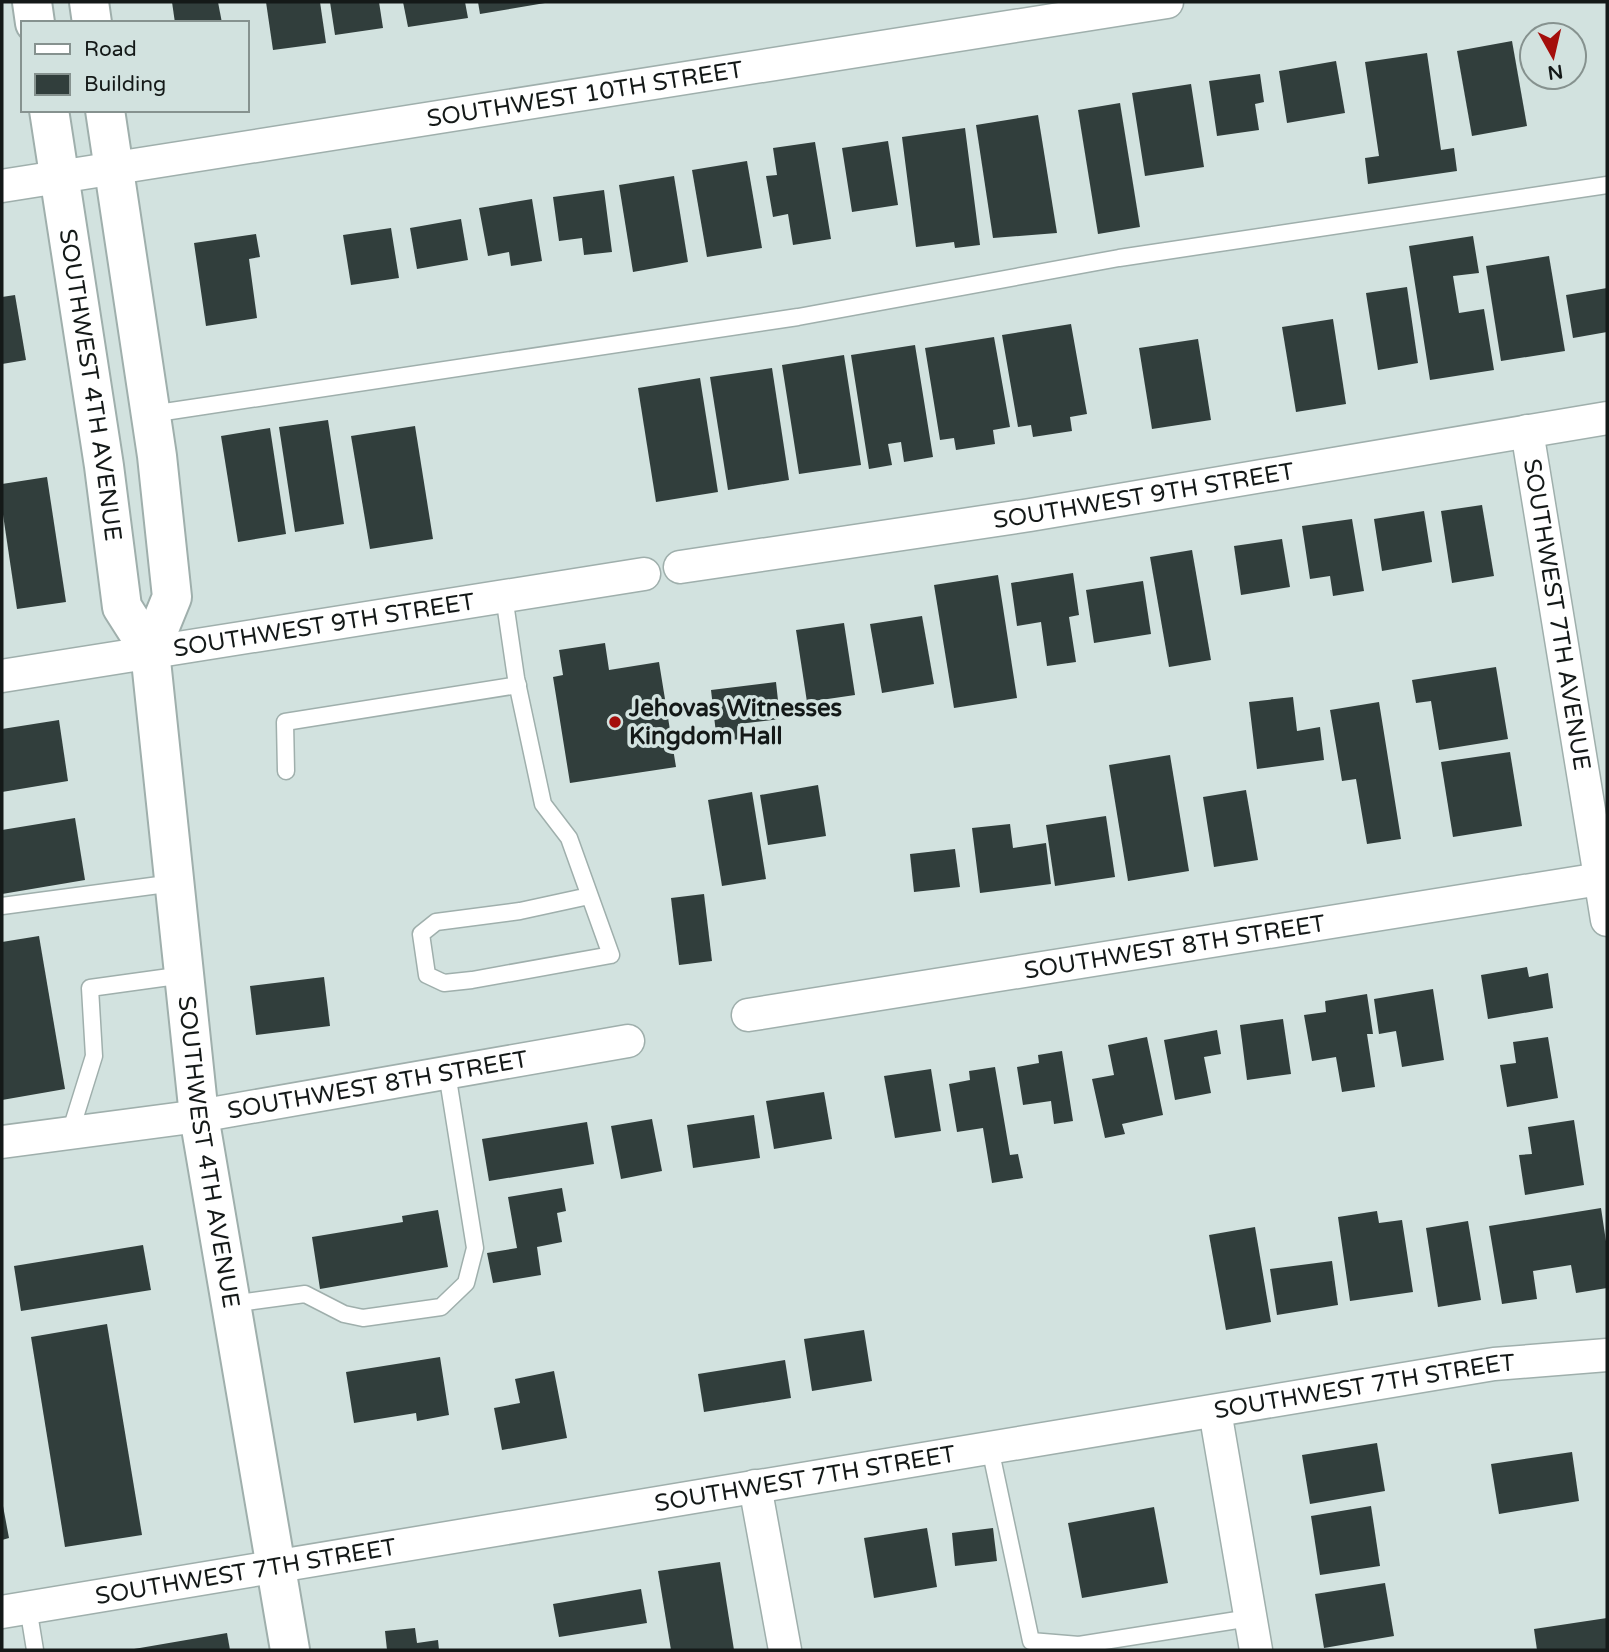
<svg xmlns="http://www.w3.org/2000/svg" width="1609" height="1652" font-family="'Varela Round',sans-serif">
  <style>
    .building { fill: #313e3c }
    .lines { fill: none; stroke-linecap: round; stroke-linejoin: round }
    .service-casing { stroke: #9fafac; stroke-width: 19 }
    .minor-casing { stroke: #9fafac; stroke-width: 35 }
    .secondary-casing { stroke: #9fafac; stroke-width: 42 }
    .service { stroke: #fff; stroke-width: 16 }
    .minor { stroke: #fff; stroke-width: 32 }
    .secondary { stroke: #fff; stroke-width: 38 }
    .poi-dot { fill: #a40e0b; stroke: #d2e2df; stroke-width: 2.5 }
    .labels { text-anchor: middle; stroke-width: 7; stroke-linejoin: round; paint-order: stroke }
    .street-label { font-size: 24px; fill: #141918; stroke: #d2e2df }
    .poi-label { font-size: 24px; font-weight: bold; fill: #141918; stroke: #d2e2df; text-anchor: start }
  </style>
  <rect width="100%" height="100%" fill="#d2e2df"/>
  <!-- building -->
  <g class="building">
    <polygon points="172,2 218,2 222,23 175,23"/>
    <polygon points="266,2 320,2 326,43 273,50"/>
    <polygon points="330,2 379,2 383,28 335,35"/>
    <polygon points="403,2 465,2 468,18 408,27"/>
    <polygon points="478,2 545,2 545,3 480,14"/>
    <polygon points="1512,41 1527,126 1472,136 1457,51"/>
    <polygon points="1427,53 1441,150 1454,148 1457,171 1368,184 1365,158 1379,156 1365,62"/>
    <polygon points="1336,61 1345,113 1287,123 1279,71"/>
    <polygon points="1260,74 1264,102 1255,104 1259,130 1217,136 1209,81"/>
    <polygon points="1191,84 1204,167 1145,176 1132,93"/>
    <polygon points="1120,103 1140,227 1098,234 1078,110"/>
    <polygon points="1038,115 1057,233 993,238 976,125"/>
    <polygon points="965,128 980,245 955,248 954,242 916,247 902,137"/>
    <polygon points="888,141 898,205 852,212 842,148"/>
    <polygon points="815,142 831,239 793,245 788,214 773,217 766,176 777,175 773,148"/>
    <polygon points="747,161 762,248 707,257 692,170"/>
    <polygon points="674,176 688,262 633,272 619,185"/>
    <polygon points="604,190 612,252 584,255 582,238 559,241 553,197"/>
    <polygon points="532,199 542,261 511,266 509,252 488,256 479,208"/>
    <polygon points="461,219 468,260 417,269 410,228"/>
    <polygon points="391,228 399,278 351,285 343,235"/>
    <polygon points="256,234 260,257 249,259 257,318 206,326 194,243"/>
    <polygon points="1473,236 1479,273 1453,276 1459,313 1484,309 1494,370 1430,380 1409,246"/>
    <polygon points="1549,256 1565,351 1501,361 1486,266"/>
    <polygon points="1407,287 1418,363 1378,370 1366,293"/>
    <polygon points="1607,288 1607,332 1573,338 1566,295"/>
    <polygon points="15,295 26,360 2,364 2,297"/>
    <polygon points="1333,319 1346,404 1296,412 1282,327"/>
    <polygon points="1071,324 1087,414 1070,417 1072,431 1033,437 1031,425 1018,427 1002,335"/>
    <polygon points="994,337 1010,427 993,430 995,444 956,450 954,438 940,440 925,348"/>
    <polygon points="1198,339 1211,420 1152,429 1139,348"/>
    <polygon points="915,345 933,457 904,462 901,442 888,444 892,465 869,469 851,355"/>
    <polygon points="844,355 861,465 799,474 782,365"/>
    <polygon points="772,368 789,480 728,490 710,377"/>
    <polygon points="700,378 718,492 656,502 638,388"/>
    <polygon points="328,420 344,524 295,532 279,427"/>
    <polygon points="415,426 433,539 370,549 351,436"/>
    <polygon points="270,428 286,534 238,542 221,436"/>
    <polygon points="47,477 66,602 17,609 2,508 2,484"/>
    <polygon points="1482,505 1494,576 1452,583 1441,511"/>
    <polygon points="1424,511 1432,562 1382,571 1374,519"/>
    <polygon points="1352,519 1364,591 1333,596 1330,576 1310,579 1302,526"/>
    <polygon points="1282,539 1290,587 1241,595 1234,546"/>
    <polygon points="1192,550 1211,660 1169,667 1150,557"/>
    <polygon points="1073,573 1079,615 1069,617 1076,662 1047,666 1041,622 1017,626 1011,583"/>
    <polygon points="998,575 1017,698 954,708 934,585"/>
    <polygon points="1143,581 1151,634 1094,643 1086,590"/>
    <polygon points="922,616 934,684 882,693 870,624"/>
    <polygon points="844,623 855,695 807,702 796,630"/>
    <polygon points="605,643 609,670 659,662 676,767 570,783 553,677 563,675 559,650"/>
    <polygon points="1496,667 1508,739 1439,750 1431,701 1416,703 1412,680"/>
    <polygon points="776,682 780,719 738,724 740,739 717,742 711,690"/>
    <polygon points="1293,697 1297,731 1320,727 1324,760 1257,769 1249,702"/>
    <polygon points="1379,702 1401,839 1367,844 1356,779 1342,781 1330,710"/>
    <polygon points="59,720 68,781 2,792 2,729"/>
    <polygon points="1510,752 1522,826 1453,837 1441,762"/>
    <polygon points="1170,755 1189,871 1128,881 1109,765"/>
    <polygon points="818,785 826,836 768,845 760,795"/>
    <polygon points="1246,790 1258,860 1214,867 1203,797"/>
    <polygon points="752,792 766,879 722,886 708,800"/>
    <polygon points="1106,816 1115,877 1055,886 1046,825"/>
    <polygon points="75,818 85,880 2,894 2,830"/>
    <polygon points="1010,824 1013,848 1046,843 1051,884 980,893 972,828"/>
    <polygon points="955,849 960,887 914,892 910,854"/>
    <polygon points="704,894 712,961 679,965 671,898"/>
    <polygon points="39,936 65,1089 2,1100 2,942"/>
    <polygon points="1527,967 1529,977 1548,973 1553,1008 1488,1019 1481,975"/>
    <polygon points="324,977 330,1026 256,1035 250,986"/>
    <polygon points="1433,989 1444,1060 1402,1067 1396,1031 1379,1034 1374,999"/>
    <polygon points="1367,994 1373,1034 1367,1034 1375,1087 1342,1092 1336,1057 1312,1061 1304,1015 1326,1012 1325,1001"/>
    <polygon points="1283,1019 1291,1074 1247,1080 1240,1025"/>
    <polygon points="1217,1030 1221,1054 1204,1057 1211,1093 1175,1100 1164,1040"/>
    <polygon points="1147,1037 1163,1115 1122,1124 1125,1134 1105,1138 1092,1079 1114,1075 1108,1045"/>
    <polygon points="1548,1037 1558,1098 1507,1107 1500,1065 1516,1063 1513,1042"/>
    <polygon points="1062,1051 1073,1121 1054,1124 1051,1101 1023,1105 1017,1067 1039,1063 1038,1055"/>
    <polygon points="995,1067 1010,1155 1018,1154 1023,1178 992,1183 983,1128 957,1132 949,1084 970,1080 969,1071"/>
    <polygon points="931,1069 941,1131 895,1138 884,1076"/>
    <polygon points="824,1092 832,1139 774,1149 766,1101"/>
    <polygon points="754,1115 760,1158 693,1168 687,1125"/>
    <polygon points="652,1119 662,1171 621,1179 611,1126"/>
    <polygon points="1574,1120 1584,1185 1525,1195 1519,1155 1532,1154 1528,1127"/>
    <polygon points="587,1122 594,1164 489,1181 482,1139"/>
    <polygon points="562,1188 566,1211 557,1213 562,1242 537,1247 541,1275 493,1283 487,1253 517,1248 508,1197"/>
    <polygon points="1601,1208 1607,1248 1607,1288 1576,1293 1571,1265 1533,1271 1537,1299 1502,1304 1489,1226"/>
    <polygon points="438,1210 448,1267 320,1289 312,1237 403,1222 402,1216"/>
    <polygon points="1377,1211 1379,1223 1402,1220 1413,1292 1350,1301 1338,1217"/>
    <polygon points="1468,1221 1481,1300 1438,1307 1426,1228"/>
    <polygon points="1255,1227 1271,1322 1226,1330 1209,1235"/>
    <polygon points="143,1245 151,1290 21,1311 14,1266"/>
    <polygon points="1332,1261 1338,1305 1277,1315 1270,1269"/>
    <polygon points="107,1324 142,1535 65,1547 31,1337"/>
    <polygon points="864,1330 872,1381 812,1391 804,1339"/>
    <polygon points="440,1357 449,1415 417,1421 416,1413 354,1423 346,1372"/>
    <polygon points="785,1360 791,1398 704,1412 698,1374"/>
    <polygon points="554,1371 567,1438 502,1450 494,1408 520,1403 515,1379"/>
    <polygon points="1377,1443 1385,1491 1310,1504 1302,1455"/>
    <polygon points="1572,1452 1579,1501 1499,1514 1491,1464"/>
    <polygon points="3,1506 9,1538 2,1540 2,1507"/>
    <polygon points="1371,1506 1380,1566 1320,1575 1311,1516"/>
    <polygon points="1154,1507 1168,1583 1082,1598 1068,1523"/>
    <polygon points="927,1528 937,1587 874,1598 864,1538"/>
    <polygon points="993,1528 997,1561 955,1566 952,1533"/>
    <polygon points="720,1562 734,1650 671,1650 658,1571"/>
    <polygon points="1385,1583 1394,1636 1324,1648 1315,1594"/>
    <polygon points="641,1589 647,1623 559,1637 553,1604"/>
    <polygon points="1607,1618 1607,1650 1537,1650 1534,1629"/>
    <polygon points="415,1628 417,1643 438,1640 439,1650 387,1650 385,1631"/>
    <polygon points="227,1633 230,1650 134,1650 134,1649"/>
  </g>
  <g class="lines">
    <defs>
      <g id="service">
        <polyline points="151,414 798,317 1119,258 1607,185"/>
        <polyline points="504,596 516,678 543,804 569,838 611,955 472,980 444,983 427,975 421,934 436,922 520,911 589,896"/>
        <polyline points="286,771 285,722 518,685"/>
        <polyline points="2,906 174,883"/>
        <polyline points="70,1133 94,1056 90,988 184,975"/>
        <polyline points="231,1304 305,1294 344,1314 363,1318 441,1307 466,1283 475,1248 447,1073"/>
        <polyline points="990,1448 1031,1641 1079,1645 1250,1618"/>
        <polyline points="28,1607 35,1650"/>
      </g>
      <g id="minor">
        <path id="s1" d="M2,186L1167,2"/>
        <path id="s2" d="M1527,431L1607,920"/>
        <path id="s3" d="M680,567L1030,515L1607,418"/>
        <path id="s4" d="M2,676L644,574"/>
        <path id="s5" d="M748,1015L1600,879"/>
        <path id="s6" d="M2,1142L199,1116L628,1041"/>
        <polyline points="1215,1411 1256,1650"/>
        <polyline points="755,1486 785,1650"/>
        <path id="s7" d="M2,1612L1494,1364L1607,1355"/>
      </g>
      <g id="secondary">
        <polyline points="32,2 35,23"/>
        <polyline points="89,2 92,23"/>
        <path id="s8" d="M49,110L104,466L122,607L150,651L199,1116L290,1650"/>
        <polyline points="105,110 157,456 172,597 150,651"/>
      </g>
    </defs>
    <!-- service casing -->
    <use href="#service" class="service-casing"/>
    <!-- minor casing -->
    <use href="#minor" class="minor-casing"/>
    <!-- secondary casing -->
    <use href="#secondary" class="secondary-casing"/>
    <!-- service -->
    <use href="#service" class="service"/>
    <!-- minor -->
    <use href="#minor" class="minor"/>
    <!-- secondary -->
    <use href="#secondary" class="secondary"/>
  </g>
  <!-- markers -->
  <circle class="poi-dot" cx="615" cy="722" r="7"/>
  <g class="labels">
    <!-- street labels -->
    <g class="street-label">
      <text dy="8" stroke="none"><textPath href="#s1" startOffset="590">SOUTHWEST 10TH STREET</textPath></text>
      <text dy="8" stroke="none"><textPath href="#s8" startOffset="278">SOUTHWEST 4TH AVENUE</textPath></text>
      <text dy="8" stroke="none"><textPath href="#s3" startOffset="469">SOUTHWEST 9TH STREET</textPath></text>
      <text dy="8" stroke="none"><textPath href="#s2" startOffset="186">SOUTHWEST 7TH AVENUE</textPath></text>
      <text dy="8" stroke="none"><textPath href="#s4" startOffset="326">SOUTHWEST 9TH STREET</textPath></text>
      <text dy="8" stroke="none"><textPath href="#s5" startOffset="432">SOUTHWEST 8TH STREET</textPath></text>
      <text dy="8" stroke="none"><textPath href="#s6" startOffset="380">SOUTHWEST 8TH STREET</textPath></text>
      <text dy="8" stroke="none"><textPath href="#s8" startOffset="1059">SOUTHWEST 4TH AVENUE</textPath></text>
      <text dy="8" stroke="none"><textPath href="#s7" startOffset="1381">SOUTHWEST 7TH STREET</textPath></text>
      <text dy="8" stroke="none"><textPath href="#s7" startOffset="814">SOUTHWEST 7TH STREET</textPath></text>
      <text dy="8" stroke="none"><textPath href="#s7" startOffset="247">SOUTHWEST 7TH STREET</textPath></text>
    </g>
    <!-- poi labels -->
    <g class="poi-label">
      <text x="629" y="716">Jehovas Witnesses<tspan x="629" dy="28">Kingdom Hall</tspan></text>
    </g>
  </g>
  <!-- border -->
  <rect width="1609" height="1652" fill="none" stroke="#141918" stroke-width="7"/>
  <!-- legend -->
  <rect x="21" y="21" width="228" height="91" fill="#d2e2df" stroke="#86928f" stroke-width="2"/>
  <rect x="35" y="44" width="35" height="10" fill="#ffffff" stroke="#86928f" stroke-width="2"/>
  <text x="84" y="56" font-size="21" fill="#141918">Road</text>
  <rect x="35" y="74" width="35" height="21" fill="#313e3c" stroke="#86928f" stroke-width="2"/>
  <text x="84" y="91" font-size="21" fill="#141918">Building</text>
  <!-- north arrow -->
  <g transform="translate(1553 56) rotate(172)"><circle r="33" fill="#d2e2df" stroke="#86928f" stroke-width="2"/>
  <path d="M0-5L12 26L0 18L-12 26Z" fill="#a40e0b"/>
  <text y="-10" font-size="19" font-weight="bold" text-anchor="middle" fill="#141918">N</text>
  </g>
</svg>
